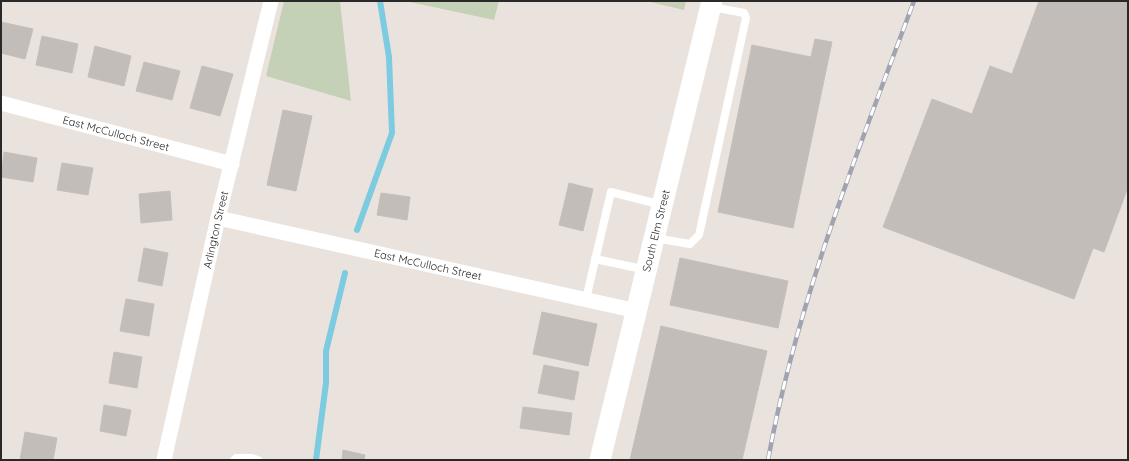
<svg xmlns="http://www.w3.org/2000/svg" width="1129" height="461" font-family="Quicksand,sans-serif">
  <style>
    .cemetery { fill: #c5d1b6 }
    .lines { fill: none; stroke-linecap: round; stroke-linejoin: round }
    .stream { stroke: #7ccbe0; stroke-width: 6 }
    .building { fill: #c2bdb9; stroke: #c5bfb7 }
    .lane { stroke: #fff; stroke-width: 8 }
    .street { stroke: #fff; stroke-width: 15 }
    .secondary { stroke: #fff; stroke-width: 21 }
    .rail-casing { stroke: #a0a4b1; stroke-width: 4.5 }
    .rail { stroke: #fff; stroke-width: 3; stroke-dasharray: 9; stroke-linecap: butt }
    .labels { text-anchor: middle; stroke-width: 3; stroke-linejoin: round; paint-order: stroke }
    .street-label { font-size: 11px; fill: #292929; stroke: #fff }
  </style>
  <rect width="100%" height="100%" fill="#eae3dd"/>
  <!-- cemetery -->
  <g class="cemetery">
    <polygon points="284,1 340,1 351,101 266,76"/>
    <polygon points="405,1 499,1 494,20"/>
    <polygon points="646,1 686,1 684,10"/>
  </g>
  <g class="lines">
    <!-- stream -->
    <g class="stream">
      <polyline points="357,230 392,133 389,57 380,1"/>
      <polyline points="316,460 326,383 326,351 345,273"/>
    </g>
  </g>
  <!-- building -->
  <g class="building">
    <polygon points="1039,1 1128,1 1128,187 1104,252 1093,248 1074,299 883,227 932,99 972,114 990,66 1012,74"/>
    <polygon points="1,22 33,29 25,59 1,53"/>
    <polygon points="42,36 78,44 72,73 36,65"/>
    <polygon points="815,39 832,42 793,228 718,212 752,45 811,57"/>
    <polygon points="95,46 131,56 124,86 88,77"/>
    <polygon points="144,62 180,71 172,100 136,91"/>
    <polygon points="202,66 233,74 220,116 190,108"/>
    <polygon points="283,110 312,116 296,191 267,185"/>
    <polygon points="4,152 37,158 33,182 1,177"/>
    <polygon points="62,163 93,168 88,195 57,190"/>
    <polygon points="569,183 593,189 583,231 559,225"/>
    <polygon points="170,191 172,220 141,223 139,194"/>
    <polygon points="381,193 410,197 407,220 377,215"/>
    <polygon points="144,248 168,253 162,286 138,281"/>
    <polygon points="680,258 788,281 778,328 670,305"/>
    <polygon points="126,299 154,304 149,336 120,331"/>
    <polygon points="542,312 597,324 588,366 533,354"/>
    <polygon points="661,326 767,351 742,460 630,460"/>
    <polygon points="114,352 142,357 137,388 109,383"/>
    <polygon points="544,365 579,372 574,400 538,393"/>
    <polygon points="104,405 131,410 126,436 100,431"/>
    <polygon points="523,407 572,413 569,435 520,428"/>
    <polygon points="25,432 57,438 53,460 20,460"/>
    <polygon points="343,450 365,455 364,460 342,460"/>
  </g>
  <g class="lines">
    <!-- lane -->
    <g class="lane">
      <polyline points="655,238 690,244 699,235 746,18 744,13 712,7"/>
      <polyline points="595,259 647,270"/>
      <polyline points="586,299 611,192 662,205"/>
      <polyline points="234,460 236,458 252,458 258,460"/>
    </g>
    <!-- street -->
    <g class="street">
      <path id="s1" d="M1,103L232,164"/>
      <path id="s2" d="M218,218L637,311"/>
      <path id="s3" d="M164,460L218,218L271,1"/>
    </g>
    <!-- secondary -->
    <path class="secondary" id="s4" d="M600,460L712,1"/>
    <defs>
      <path id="rail" d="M768,460C797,301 858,151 914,1"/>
    </defs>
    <!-- rail casing -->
    <use href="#rail" class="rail-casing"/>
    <!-- rail -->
    <use href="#rail" class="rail"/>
  </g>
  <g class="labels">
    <!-- street labels -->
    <g class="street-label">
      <text dy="4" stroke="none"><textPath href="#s1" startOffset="119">East McCulloch Street</textPath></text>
      <text dy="4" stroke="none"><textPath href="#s3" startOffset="236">Arlington Street</textPath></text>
      <text dy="4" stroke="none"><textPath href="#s4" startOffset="236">South Elm Street</textPath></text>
      <text dy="4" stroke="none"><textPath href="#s2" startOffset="215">East McCulloch Street</textPath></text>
    </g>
  </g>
  <!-- border -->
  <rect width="1129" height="461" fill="none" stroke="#292929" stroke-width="4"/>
</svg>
